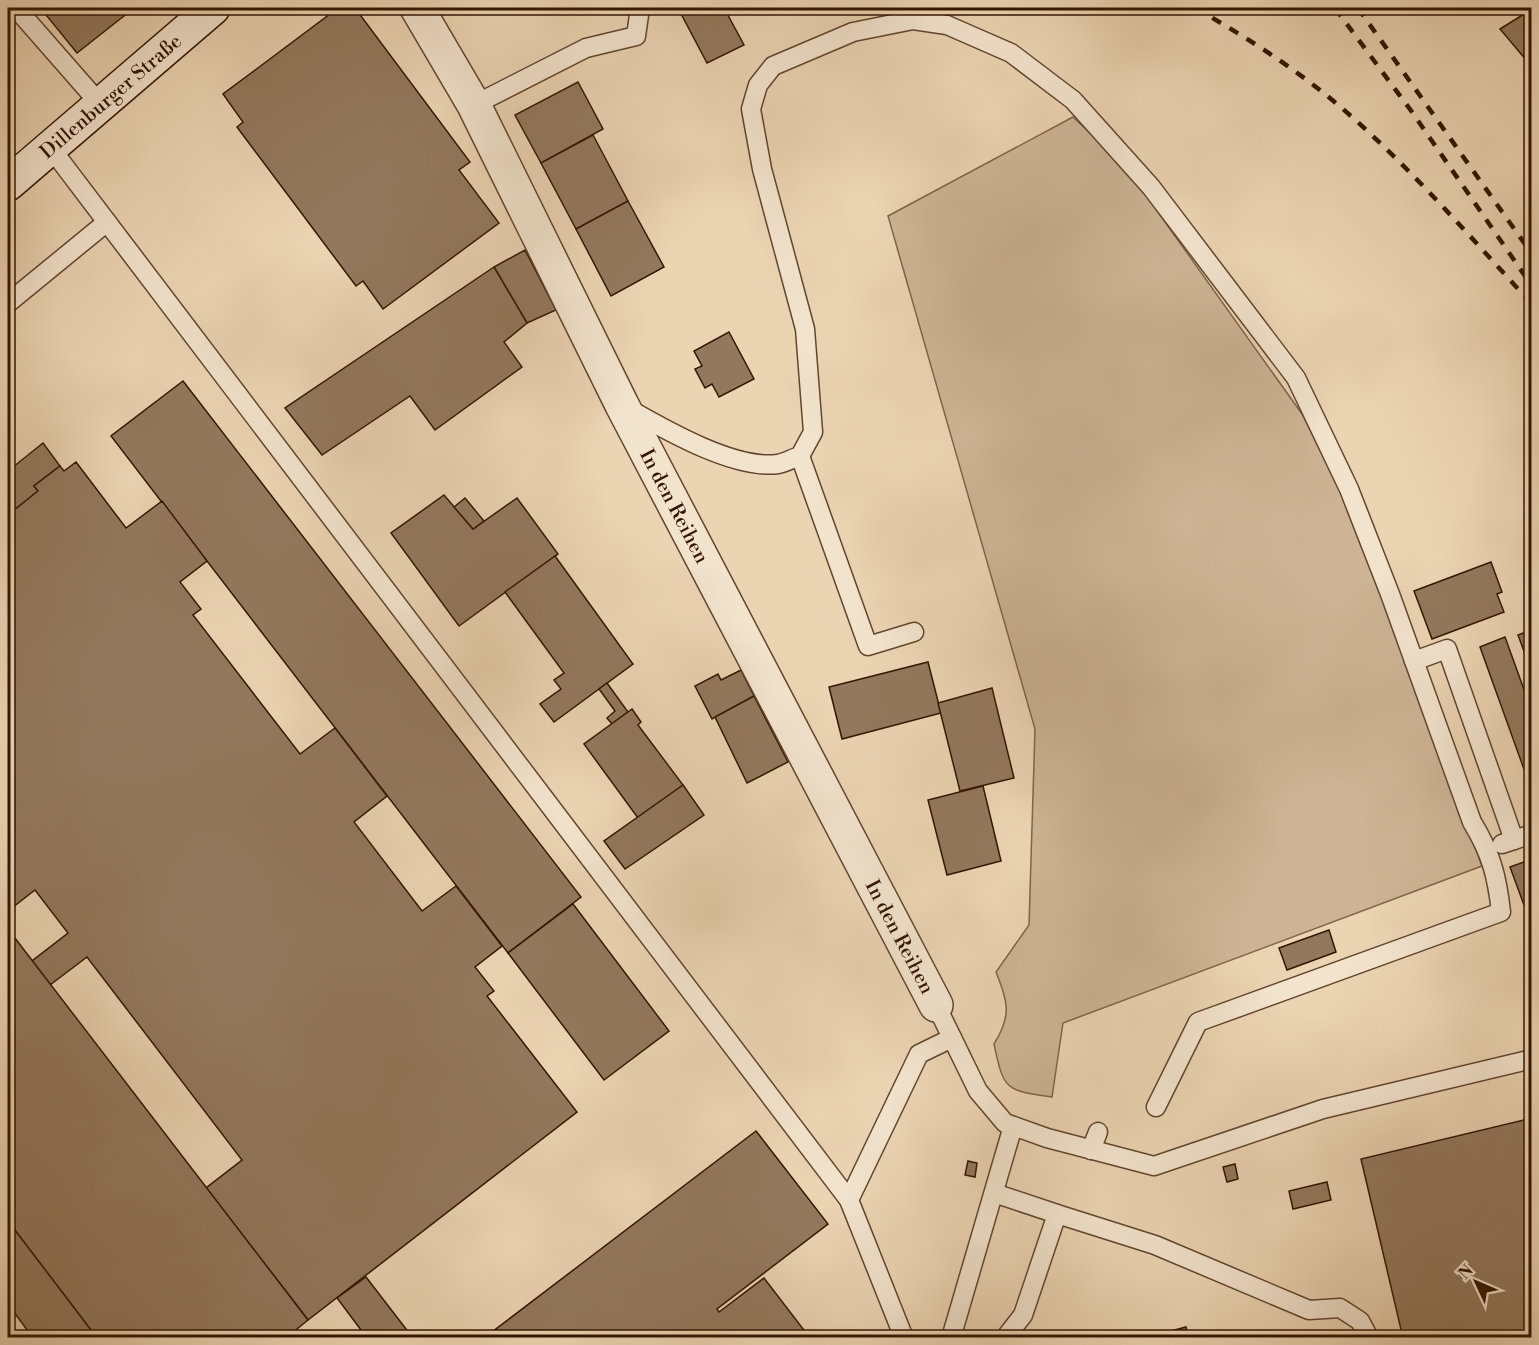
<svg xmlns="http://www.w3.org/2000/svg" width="1539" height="1345" font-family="'Libre Bodoni',serif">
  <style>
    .green { fill: #ccb494; stroke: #80644a; stroke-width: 1.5 }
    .building { fill: #93785d; stroke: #341501; stroke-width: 1.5 }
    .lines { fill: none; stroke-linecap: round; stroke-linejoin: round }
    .lane-casing { stroke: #62452d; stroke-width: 21 }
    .street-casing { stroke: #62452d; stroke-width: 36 }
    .secondary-casing { stroke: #341501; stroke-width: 36 }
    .lane { stroke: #f2e3cd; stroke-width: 18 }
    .street { stroke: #f2e3cd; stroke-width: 33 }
    .secondary { stroke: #f2e3cd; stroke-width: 33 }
    .rail { stroke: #341501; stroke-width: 4.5; stroke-dasharray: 10 10; stroke-linecap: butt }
    .labels { text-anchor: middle; stroke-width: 6; stroke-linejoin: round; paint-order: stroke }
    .street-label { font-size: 20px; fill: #341501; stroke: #f2e3cd }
  </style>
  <rect width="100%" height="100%" fill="#ebd4b2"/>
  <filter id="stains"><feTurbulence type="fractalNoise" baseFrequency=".00333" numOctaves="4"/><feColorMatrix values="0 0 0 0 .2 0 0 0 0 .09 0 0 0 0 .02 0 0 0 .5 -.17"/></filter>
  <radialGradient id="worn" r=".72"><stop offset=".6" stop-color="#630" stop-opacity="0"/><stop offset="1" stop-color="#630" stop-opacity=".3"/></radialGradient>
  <!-- green -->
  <path class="green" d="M1073,117L1125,166L1302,414L1354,518L1482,866L1063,1023L1052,1097C1005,1090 1004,1091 994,1044C1012,1015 1008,1003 996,972L1029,925L1035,729L888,216Z"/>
  <!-- building -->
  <g class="building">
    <polygon points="45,8 134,8 77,53 42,10"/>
    <polygon points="338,8 355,8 470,162 459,170 499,223 383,309 363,281 356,286 237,127 243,122 223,94"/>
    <polygon points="678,8 724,8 744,45 707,63"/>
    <polygon points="1524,14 1532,26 1532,67 1500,29"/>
    <polygon points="578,82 603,129 541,163 515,115"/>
    <polygon points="593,135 628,201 576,229 541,163"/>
    <polygon points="628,201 664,267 611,296 576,229"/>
    <polygon points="525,250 556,310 527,323 494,267"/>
    <polygon points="494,267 527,323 504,342 522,367 435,430 410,396 322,455 285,408"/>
    <polygon points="729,332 754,379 719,397 712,384 705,388 695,369 702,366 694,351"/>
    <polygon points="183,381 581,897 508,953 111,436"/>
    <polygon points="43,443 60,466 34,486 38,491 8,515 8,471"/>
    <polygon points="76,462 126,528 162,501 207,561 180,582 201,609 193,615 300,754 335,728 387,796 354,822 422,911 456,886 502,946 475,967 494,991 487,996 577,1112 308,1320 206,1188 242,1160 87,957 50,985 32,961 68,933 35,890 8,911 8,515 38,491 34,486 60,466 64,471"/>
    <polygon points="444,495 473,529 517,498 558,554 459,626 391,533"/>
    <polygon points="465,498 484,521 473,529 454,507"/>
    <polygon points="555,556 633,664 554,722 540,704 561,689 554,680 564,673 505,592"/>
    <polygon points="1491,562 1502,592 1497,594 1504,612 1432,639 1414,591"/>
    <polygon points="1532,630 1532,673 1518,635"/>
    <polygon points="1505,637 1532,712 1532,769 1525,772 1480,647"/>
    <polygon points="928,662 941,713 842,739 829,687"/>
    <polygon points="741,670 754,696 712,719 695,686 718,674 721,680"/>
    <polygon points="607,683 628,712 612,724 607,718 615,711 599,689"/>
    <polygon points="992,688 1014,778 960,791 938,703"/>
    <polygon points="754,696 788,762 747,783 715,717"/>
    <polygon points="632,709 641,722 638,725 683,785 638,818 584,744"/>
    <polygon points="683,785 704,815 625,869 604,841"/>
    <polygon points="983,786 1001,861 947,875 928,800"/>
    <polygon points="1532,859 1532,902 1524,905 1510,867"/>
    <polygon points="573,904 669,1031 604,1080 508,953"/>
    <polygon points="8,929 308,1320 286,1338 97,1338 8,1221"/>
    <polygon points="1329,930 1336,952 1287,970 1279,948"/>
    <polygon points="1532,1118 1532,1338 1403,1338 1361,1159"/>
    <polygon points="756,1131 828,1224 717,1309 719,1312 764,1278 810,1338 484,1338"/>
    <polygon points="968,1161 977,1163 975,1177 965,1175"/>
    <polygon points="1235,1164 1238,1179 1227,1182 1223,1167"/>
    <polygon points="1327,1182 1331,1200 1293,1209 1289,1191"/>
    <polygon points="8,1221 97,1338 33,1338 8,1304"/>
    <polygon points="366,1277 413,1338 367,1338 337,1298"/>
    <polygon points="1186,1327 1189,1338 1168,1338 1167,1332"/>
  </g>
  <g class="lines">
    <defs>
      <g id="lane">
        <polyline points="16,8 100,104"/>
        <polyline points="474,105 586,48 636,36 640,8"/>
        <polyline points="50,147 849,1200"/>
        <polyline points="8,303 107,222"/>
        <path d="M627,408C664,429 734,470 778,464C785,463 793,458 800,456L813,432L805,329L762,169L751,109L758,85L773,66L853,32L913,20L947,25L1011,53L1073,100L1151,187L1296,378L1349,489L1390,594L1472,822C1491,853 1497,876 1501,912L1198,1022L1156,1107"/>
        <polyline points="800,456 868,646 914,632"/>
        <polyline points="1414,661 1447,649 1514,840"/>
        <polyline points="1502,844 1532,834"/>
        <polyline points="936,1005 978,1091 1005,1123 1047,1138 1154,1166 1323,1109 1532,1059"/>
        <polyline points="1091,1150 1098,1132"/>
        <polyline points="994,1193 1057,1214 1023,1315 1005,1338"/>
        <polyline points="1057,1214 1155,1245 1309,1310 1340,1308 1360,1321 1369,1338"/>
        <polyline points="904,1338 849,1200 919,1054 952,1038"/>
        <polyline points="951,1338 1013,1126"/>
      </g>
      <g id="street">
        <path id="s1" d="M417,8L474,105L622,405L936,1005"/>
      </g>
      <g id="secondary">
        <path id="s2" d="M8,184L213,8"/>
      </g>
    </defs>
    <!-- lane casing -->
    <use href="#lane" class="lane-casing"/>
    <!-- street casing -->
    <use href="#street" class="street-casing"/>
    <!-- secondary casing -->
    <use href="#secondary" class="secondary-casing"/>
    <!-- lane -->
    <use href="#lane" class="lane"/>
    <!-- street -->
    <use href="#street" class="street"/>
    <!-- secondary -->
    <use href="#secondary" class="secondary"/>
    <!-- rail -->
    <g class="rail">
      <path d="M1195,8C1250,39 1304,74 1352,117C1416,174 1473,240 1532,304"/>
      <polyline points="1335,8 1412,112 1532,286"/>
      <polyline points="1358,8 1532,254"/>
    </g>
  </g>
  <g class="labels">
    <!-- street labels -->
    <g class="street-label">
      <text dy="7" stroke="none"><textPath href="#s2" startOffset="135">Dillenburger Straße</textPath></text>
      <text dy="7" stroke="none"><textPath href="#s1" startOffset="561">In den Reihen</textPath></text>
      <text dy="7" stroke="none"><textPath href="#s1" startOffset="1047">In den Reihen</textPath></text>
    </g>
  </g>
  <!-- margin -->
  <rect width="1539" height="1345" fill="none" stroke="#ebd4b2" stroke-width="30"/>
  <rect x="9" y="9" width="1521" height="1327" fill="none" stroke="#341501" stroke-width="3"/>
  <rect x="15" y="15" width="1509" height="1315" fill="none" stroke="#341501" stroke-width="1.5"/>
  <!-- north arrow -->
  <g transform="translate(1476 1282) rotate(314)" stroke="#f2e3cd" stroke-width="4.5" paint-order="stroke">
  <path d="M0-4.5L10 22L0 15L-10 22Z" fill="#341501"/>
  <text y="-9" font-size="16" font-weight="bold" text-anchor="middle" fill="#341501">N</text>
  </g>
  <rect width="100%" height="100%" filter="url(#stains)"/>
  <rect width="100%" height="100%" fill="url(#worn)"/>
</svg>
